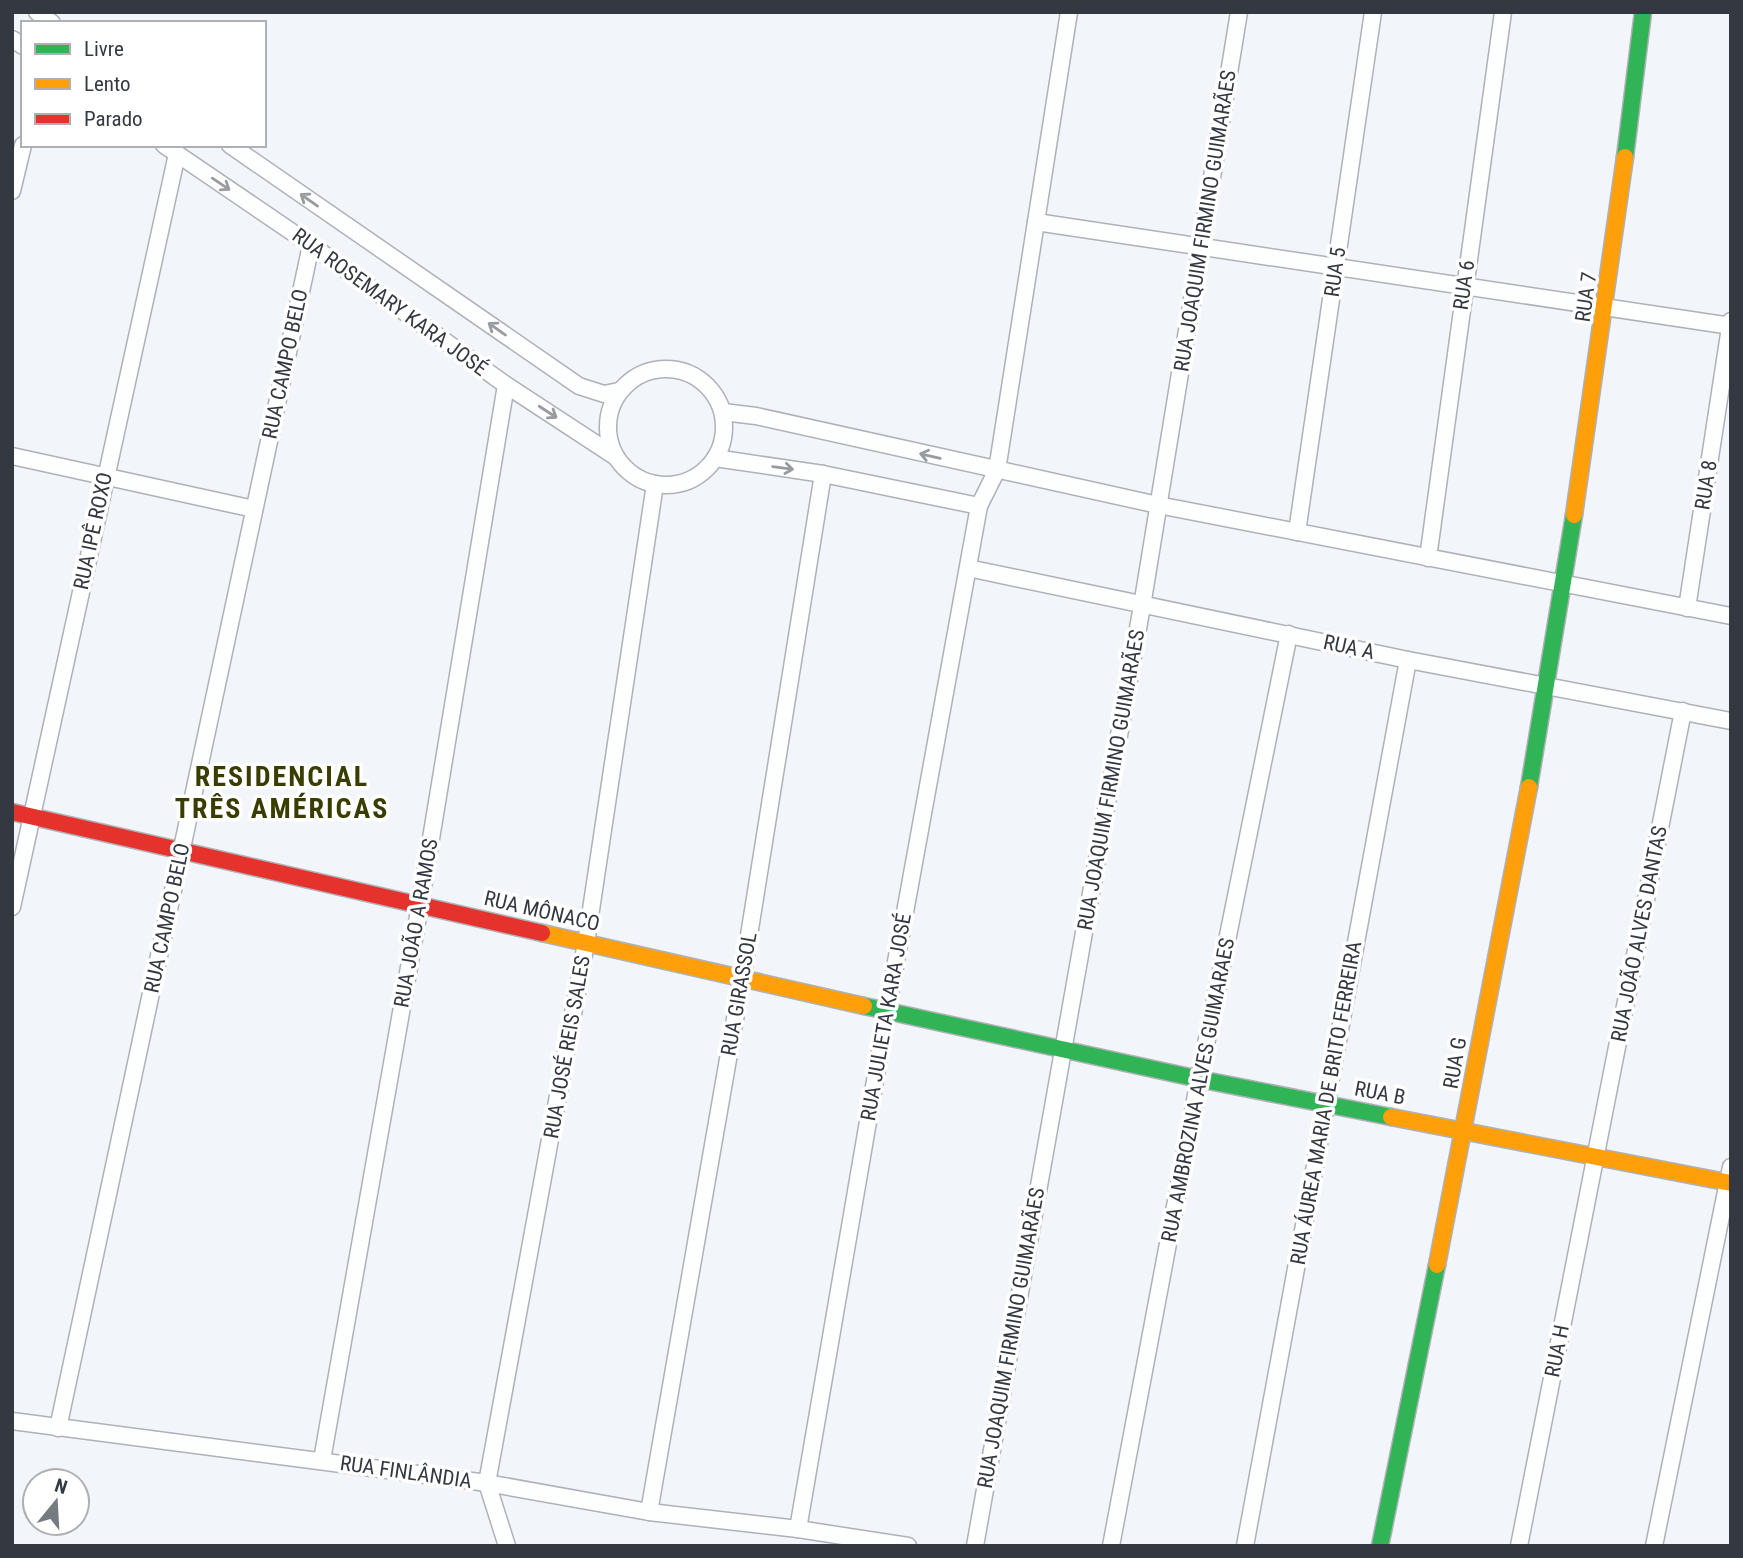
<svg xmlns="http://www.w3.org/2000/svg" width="1743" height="1558" font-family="'Roboto Condensed',sans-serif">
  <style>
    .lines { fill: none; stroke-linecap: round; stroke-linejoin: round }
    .street-casing { stroke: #aeb1b7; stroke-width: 19 }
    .fast-casing { stroke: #aeb1b7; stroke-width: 19 }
    .slow-casing { stroke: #aeb1b7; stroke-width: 19 }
    .jam-casing { stroke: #aeb1b7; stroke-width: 19 }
    .street { stroke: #fdfefe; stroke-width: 16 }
    .fast { stroke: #30b455; stroke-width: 16 }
    .slow { stroke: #ff9f0a; stroke-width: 16 }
    .jam { stroke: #e5322d; stroke-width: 16 }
    .oneway { stroke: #989ca0 }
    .labels { text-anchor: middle; stroke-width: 7; stroke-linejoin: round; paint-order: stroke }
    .street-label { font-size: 21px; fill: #343941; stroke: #fff }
    .district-label { font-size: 28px; font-weight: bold; letter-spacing: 2px; fill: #393d00; stroke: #fff }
  </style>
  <rect width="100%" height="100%" fill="#f2f5fa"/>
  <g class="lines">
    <defs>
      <g id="street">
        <polyline points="37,12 52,23"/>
        <polyline points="12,39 23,46"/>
        <polyline points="164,145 311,245 506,385 616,457"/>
        <polyline points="230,145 579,386 604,394 619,391"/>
        <polyline points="12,191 23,145"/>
        <polyline points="1036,222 1731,326"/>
        <circle cx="666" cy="427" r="58"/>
        <polyline points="723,412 756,416 1158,505 1731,616"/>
        <polyline points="12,456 254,509"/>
        <polyline points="715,458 823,474 979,506"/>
        <polyline points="1297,532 1373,12"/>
        <polyline points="1428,558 1503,12"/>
        <polyline points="968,568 1408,660 1731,721"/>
        <polyline points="1687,608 1731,321"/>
        <polyline points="12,907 177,154"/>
        <polyline points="12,1421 487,1483 649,1512 798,1529 908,1546"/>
        <polyline points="58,1428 311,245"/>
        <polyline points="322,1460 420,905 506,385"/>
        <polyline points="649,1512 742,979 823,474"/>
        <polyline points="798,1529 887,1011 979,506 997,470 1069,12"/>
        <polyline points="507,1546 487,1483 586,943 655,484"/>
        <polyline points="975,1546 1142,606 1239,12"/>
        <polyline points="1111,1546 1199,1079 1289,634"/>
        <polyline points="1245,1546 1408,660"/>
        <polyline points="1519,1546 1683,711"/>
        <polyline points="1654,1546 1731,1167"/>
      </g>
      <g id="fast">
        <polyline points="1625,157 1643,12"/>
        <polyline points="1529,787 1574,515"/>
        <polyline points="864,1006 1199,1079 1391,1117"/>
        <polyline points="1380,1546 1437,1265"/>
      </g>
      <g id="slow">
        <polyline points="1574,515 1625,157"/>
        <polyline points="542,933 864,1006"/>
        <polyline points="1391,1117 1731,1183"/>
        <polyline points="1437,1265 1529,787"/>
      </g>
      <polyline id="jam" points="12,812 542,933"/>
    </defs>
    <!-- street casing -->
    <use href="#street" class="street-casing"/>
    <!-- fast casing -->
    <use href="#fast" class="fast-casing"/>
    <!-- slow casing -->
    <use href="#slow" class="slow-casing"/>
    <!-- jam casing -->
    <use href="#jam" class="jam-casing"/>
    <!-- street -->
    <use href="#street" class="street"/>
    <!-- fast -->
    <use href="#fast" class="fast"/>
    <!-- slow -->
    <use href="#slow" class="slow"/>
    <!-- jam -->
    <use href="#jam" class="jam"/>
  </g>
  <!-- one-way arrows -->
  <defs><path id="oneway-shaft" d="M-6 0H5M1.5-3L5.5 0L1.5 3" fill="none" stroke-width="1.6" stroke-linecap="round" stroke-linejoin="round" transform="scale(1.75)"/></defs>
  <g class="oneway">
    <use href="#oneway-shaft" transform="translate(221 184) rotate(34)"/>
    <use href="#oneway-shaft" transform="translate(309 200) rotate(-145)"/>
    <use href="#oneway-shaft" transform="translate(497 329) rotate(-145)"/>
    <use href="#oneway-shaft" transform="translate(548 412) rotate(33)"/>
    <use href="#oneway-shaft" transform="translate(930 456) rotate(-167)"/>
    <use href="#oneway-shaft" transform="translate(783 468) rotate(8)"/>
  </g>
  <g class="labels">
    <!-- street labels -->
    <g class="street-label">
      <text transform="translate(1205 221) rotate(-81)" y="7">RUA JOAQUIM FIRMINO GUIMARÃES</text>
      <text transform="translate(1335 272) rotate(-82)" y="7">RUA 5</text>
      <text transform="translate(1464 285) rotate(-82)" y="7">RUA 6</text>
      <text transform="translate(1586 297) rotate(-82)" y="7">RUA 7</text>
      <text transform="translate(390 302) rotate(36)" y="7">RUA ROSEMARY KARA JOSÉ</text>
      <text transform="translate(285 364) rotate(-78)" y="7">RUA CAMPO BELO</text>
      <text transform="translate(1706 485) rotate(-81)" y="7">RUA 8</text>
      <text transform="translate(93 531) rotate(-78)" y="7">RUA IPÊ ROXO</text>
      <text transform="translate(1349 647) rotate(12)" y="7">RUA A</text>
      <text transform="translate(1111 780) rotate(-80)" y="7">RUA JOAQUIM FIRMINO GUIMARÃES</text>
      <text transform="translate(542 911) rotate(13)" y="7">RUA MÔNACO</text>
      <text transform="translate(167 918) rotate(-78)" y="7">RUA CAMPO BELO</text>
      <text transform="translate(416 923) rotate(-80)" y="7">RUA JOÃO A RAMOS</text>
      <text transform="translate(1639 934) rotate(-79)" y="7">RUA JOÃO ALVES DANTAS</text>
      <text transform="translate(739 994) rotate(-80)" y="7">RUA GIRASSOL</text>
      <text transform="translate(886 1017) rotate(-80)" y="7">RUA JULIETA KARA JOSÉ</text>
      <text transform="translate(567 1047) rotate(-80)" y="7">RUA JOSÉ REIS SALES</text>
      <text transform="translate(1455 1063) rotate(-80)" y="7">RUA G</text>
      <text transform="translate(1198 1090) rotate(-79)" y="7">RUA AMBROZINA ALVES GUIMARAES</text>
      <text transform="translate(1380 1093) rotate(11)" y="7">RUA B</text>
      <text transform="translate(1326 1103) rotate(-80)" y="7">RUA ÁUREA MARIA DE BRITO FERREIRA</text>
      <text transform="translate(1011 1338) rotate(-80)" y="7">RUA JOAQUIM FIRMINO GUIMARÃES</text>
      <text transform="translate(1557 1351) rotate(-79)" y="7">RUA H</text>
      <text transform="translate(406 1472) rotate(8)" y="7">RUA FINLÂNDIA</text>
    </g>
    <!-- district labels -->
    <g class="district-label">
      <text x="282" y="786">RESIDENCIAL<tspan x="282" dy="32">TRÊS AMÉRICAS</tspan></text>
    </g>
  </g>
  <!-- border -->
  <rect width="1743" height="1558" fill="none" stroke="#343941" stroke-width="28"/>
  <!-- legend -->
  <rect x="21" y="21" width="245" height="126" fill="#ffffff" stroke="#aeb0b3" stroke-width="2"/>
  <rect x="35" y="44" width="35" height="10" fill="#30b455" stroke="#aeb0b3" stroke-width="2"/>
  <text x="84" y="56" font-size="21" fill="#343941">Livre</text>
  <rect x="35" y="79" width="35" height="10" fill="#ff9f0a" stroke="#aeb0b3" stroke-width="2"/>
  <text x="84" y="91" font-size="21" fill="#343941">Lento</text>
  <rect x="35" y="114" width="35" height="10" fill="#e5322d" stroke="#aeb0b3" stroke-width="2"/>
  <text x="84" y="126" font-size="21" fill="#343941">Parado</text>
  <!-- north arrow -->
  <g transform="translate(56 1502) rotate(18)"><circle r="33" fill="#ffffff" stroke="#aeb0b3" stroke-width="2"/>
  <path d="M0-5L12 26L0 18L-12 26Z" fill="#767b82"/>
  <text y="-10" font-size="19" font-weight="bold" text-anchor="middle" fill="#343941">N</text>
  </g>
</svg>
